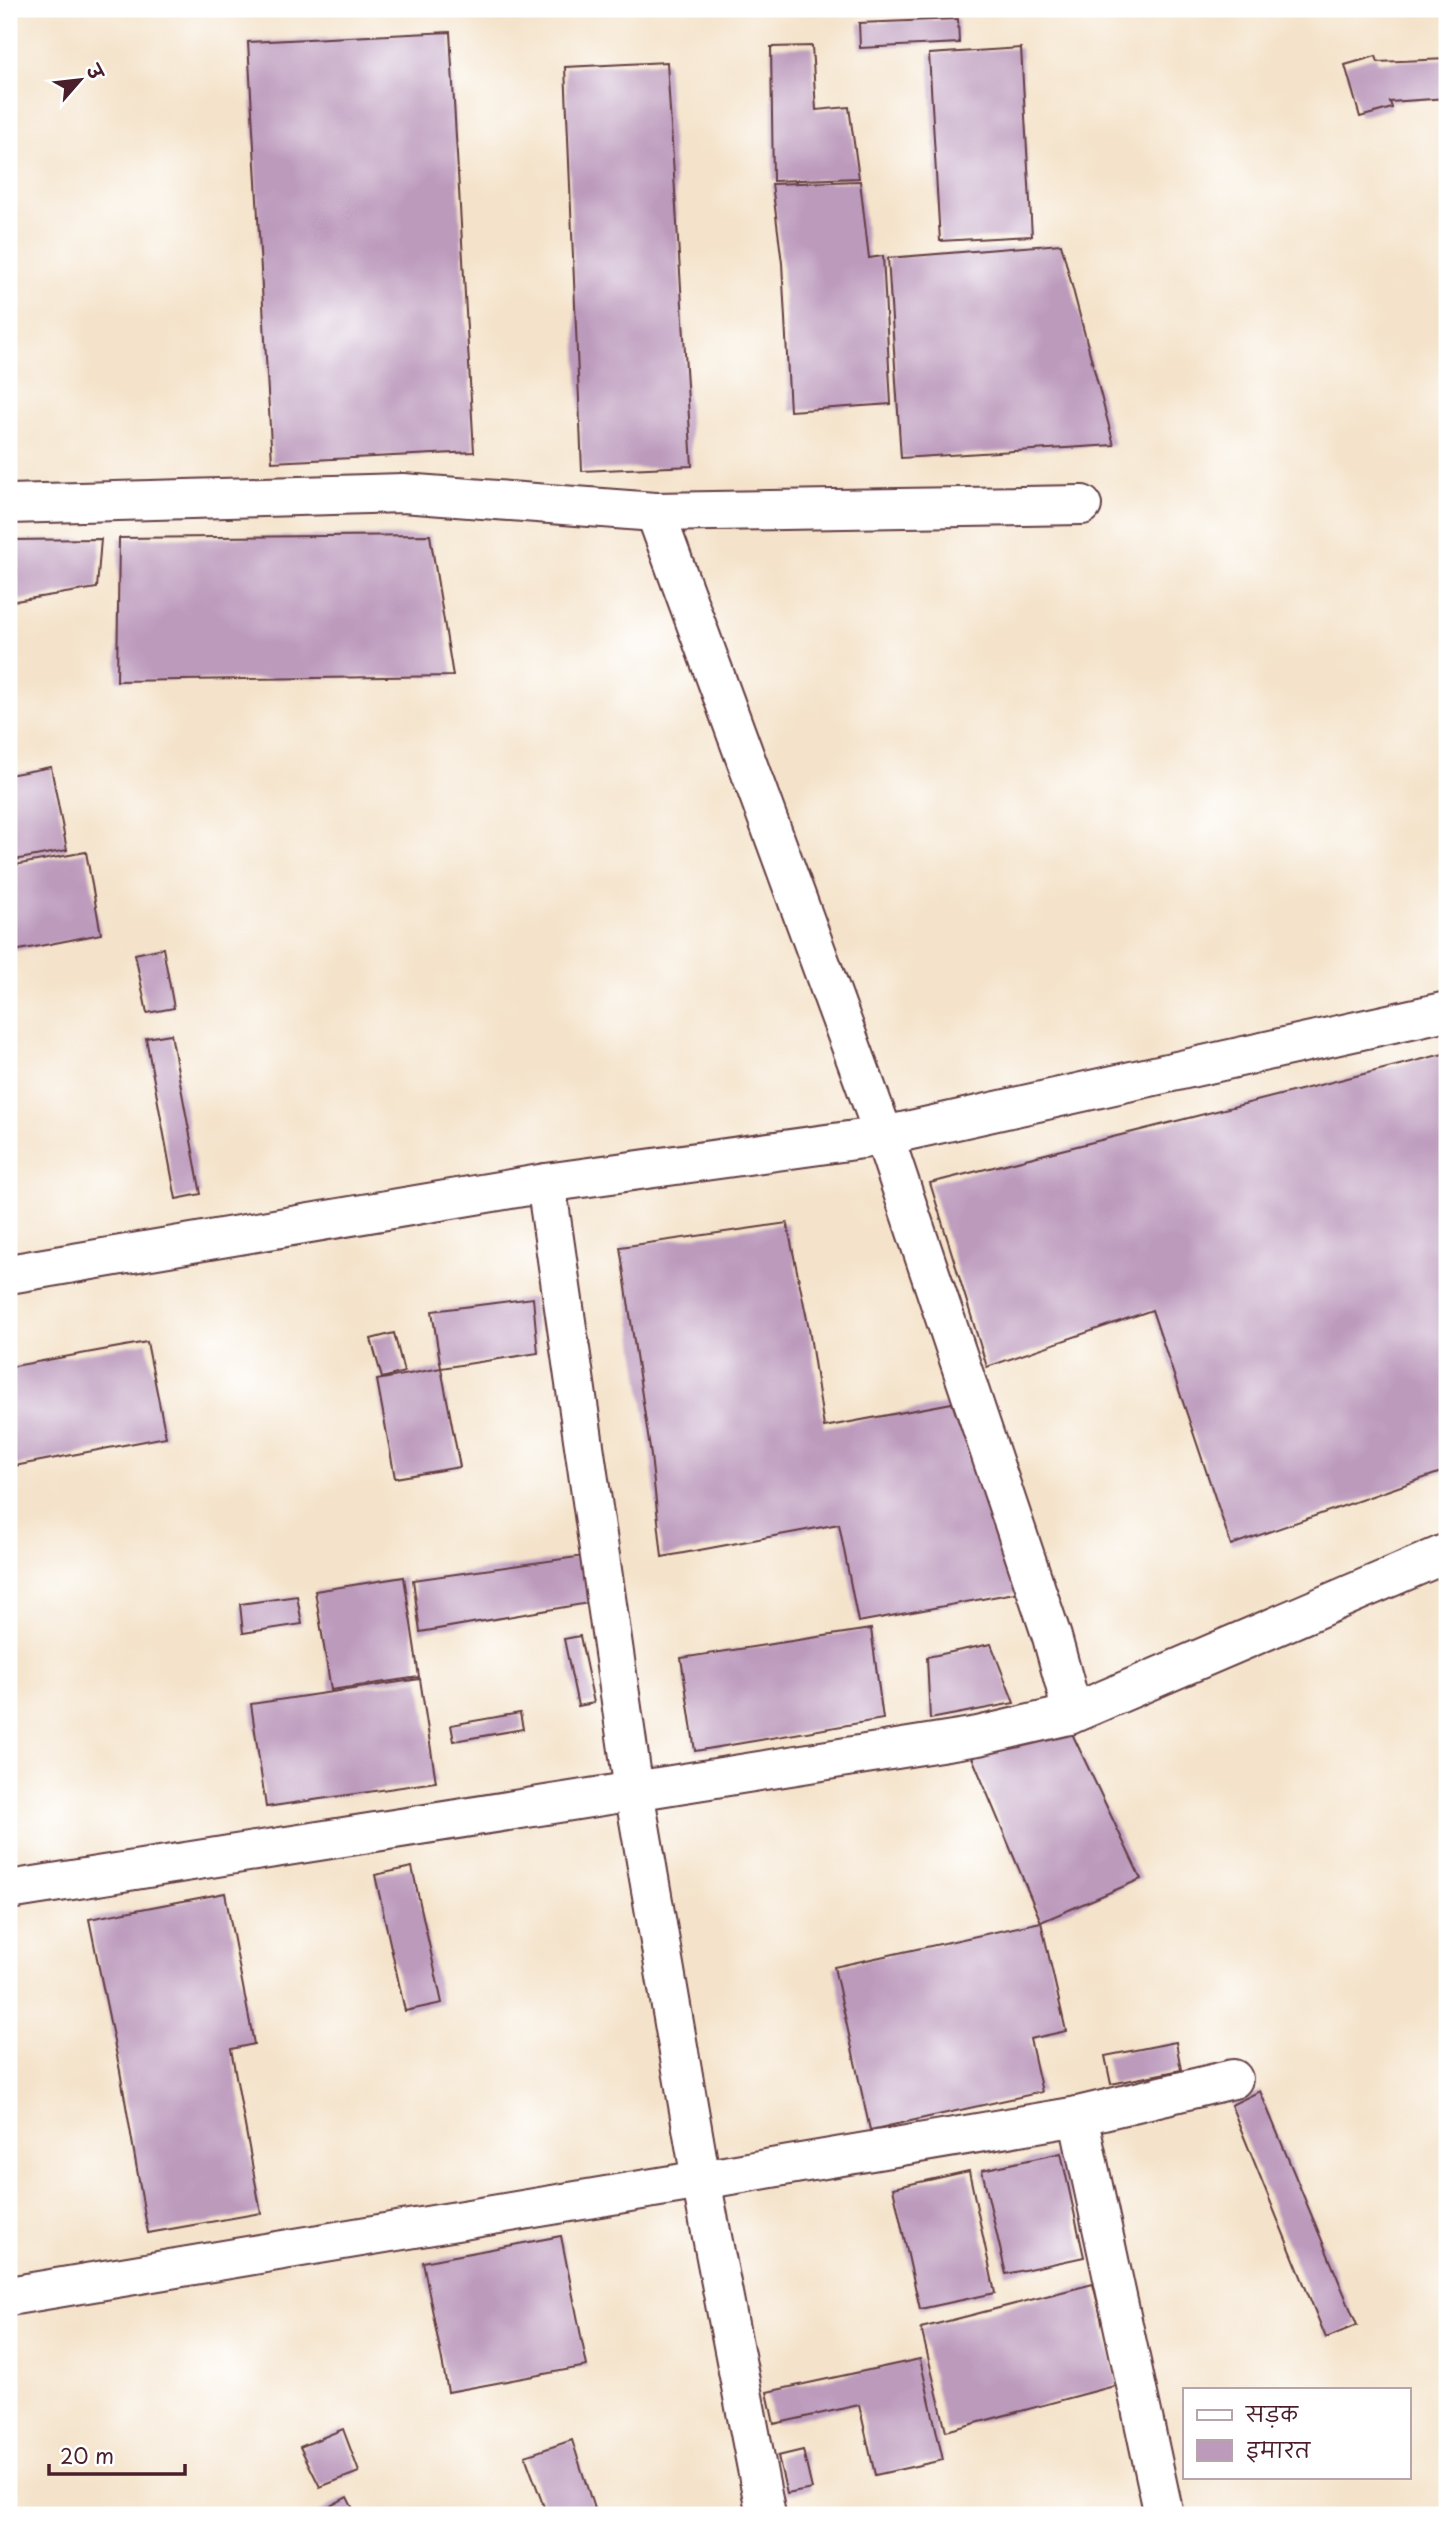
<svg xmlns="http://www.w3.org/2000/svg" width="1456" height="2524" font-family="'Playpen Sans','Playpen Sans Deva',sans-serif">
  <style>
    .building { fill: #bc9abc }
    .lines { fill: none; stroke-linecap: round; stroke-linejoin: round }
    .minor-casing { stroke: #643c43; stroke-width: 42 }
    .minor { stroke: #fff; stroke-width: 38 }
  </style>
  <rect width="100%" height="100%" fill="#fff"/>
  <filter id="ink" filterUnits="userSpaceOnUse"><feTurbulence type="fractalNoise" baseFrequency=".0143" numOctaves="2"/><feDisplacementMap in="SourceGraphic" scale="14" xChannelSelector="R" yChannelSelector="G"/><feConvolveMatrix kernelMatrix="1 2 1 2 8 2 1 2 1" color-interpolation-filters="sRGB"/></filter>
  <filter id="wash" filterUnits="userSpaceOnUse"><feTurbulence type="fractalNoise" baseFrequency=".00686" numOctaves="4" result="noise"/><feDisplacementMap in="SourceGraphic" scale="28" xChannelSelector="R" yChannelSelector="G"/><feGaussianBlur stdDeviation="1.57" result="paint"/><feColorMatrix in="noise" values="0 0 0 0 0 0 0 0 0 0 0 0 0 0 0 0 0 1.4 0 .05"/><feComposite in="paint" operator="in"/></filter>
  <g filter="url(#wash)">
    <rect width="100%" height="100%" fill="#f4e3ca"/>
    <g id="blocks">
      <!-- building -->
      <g class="building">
        <polygon points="958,19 959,43 860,48 859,23"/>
        <polygon points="450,32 474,452 272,462 248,42"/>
        <polygon points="812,46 816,110 849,107 859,178 773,181 771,47"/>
        <polygon points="1021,48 1032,236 940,241 929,54"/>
        <polygon points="1376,56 1378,62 1447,59 1447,98 1390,102 1392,108 1360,117 1345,65"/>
        <polygon points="667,62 692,466 582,471 565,67"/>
        <polygon points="860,181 869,258 883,256 891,404 790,411 782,263 772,184"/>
        <polygon points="1061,244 1114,445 901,458 888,258"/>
        <polygon points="430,535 453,676 117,681 119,538"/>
        <polygon points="101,539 97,588 9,602 9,540"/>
        <polygon points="51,767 67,850 9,861 9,775"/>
        <polygon points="86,852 101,934 9,952 9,866"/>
        <polygon points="163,948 174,1008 147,1013 135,954"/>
        <polygon points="171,1034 201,1194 176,1199 146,1038"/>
        <polygon points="1447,1053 1447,1470 1231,1545 1152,1310 987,1367 930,1183"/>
        <polygon points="787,1223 809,1329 824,1427 952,1403 1020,1592 858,1622 839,1524 662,1557 651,1456 620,1247"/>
        <polygon points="533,1298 538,1353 441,1368 460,1467 395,1478 377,1380 441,1368 432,1311"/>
        <polygon points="394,1333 404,1372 382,1378 371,1339"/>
        <polygon points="147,1342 166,1437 9,1467 9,1367"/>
        <polygon points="591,1555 600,1601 420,1632 413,1580"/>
        <polygon points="404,1577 419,1677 331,1690 315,1591"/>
        <polygon points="297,1596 302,1624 243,1633 240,1604"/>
        <polygon points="871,1629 883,1719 695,1751 681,1658"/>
        <polygon points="580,1636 594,1703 578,1706 564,1639"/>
        <polygon points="991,1644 1014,1703 930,1719 927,1657"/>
        <polygon points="420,1679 436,1782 266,1807 251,1704"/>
        <polygon points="520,1713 523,1729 454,1741 451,1725"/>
        <polygon points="1068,1725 1141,1879 1041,1922 972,1757"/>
        <polygon points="412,1867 442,2003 405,2011 375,1875"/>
        <polygon points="225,1893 254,2044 231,2049 261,2213 148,2233 120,2071 89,1919"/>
        <polygon points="1041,1922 1066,2031 1030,2039 1042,2092 870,2130 834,1967"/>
        <polygon points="1176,2042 1181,2070 1111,2084 1105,2056"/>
        <polygon points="1260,2091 1357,2325 1326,2338 1231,2105"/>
        <polygon points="1061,2153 1084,2257 1006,2274 982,2170"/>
        <polygon points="969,2171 995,2293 920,2309 893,2188"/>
        <polygon points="561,2236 587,2366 448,2392 423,2262"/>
        <polygon points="1093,2284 1118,2385 946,2431 921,2328"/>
        <polygon points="920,2359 943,2460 875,2475 859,2405 774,2424 767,2392"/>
        <polygon points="343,2429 359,2472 320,2487 300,2447"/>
        <polygon points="572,2440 596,2515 547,2515 525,2456"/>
        <polygon points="803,2450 812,2489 787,2494 778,2456"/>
        <polygon points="347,2497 356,2515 313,2515"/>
      </g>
    </g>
  </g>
  <g filter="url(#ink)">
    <use href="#blocks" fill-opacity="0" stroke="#643c43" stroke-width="2"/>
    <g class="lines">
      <defs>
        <g id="minor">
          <polyline points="9,504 403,493 655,512 1082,505"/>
          <polyline points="546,1183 634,1791 978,1736 1069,1715 1067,1692 1052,1637 884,1136 655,512"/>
          <polyline points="9,1274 546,1183 884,1136 1447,1011"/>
          <polyline points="1069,1715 1447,1553"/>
          <polyline points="9,1890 634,1791 701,2180 9,2296"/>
          <polyline points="1078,2116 1233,2079"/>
          <polyline points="766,2515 701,2180 1078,2116 1164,2515"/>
        </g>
      </defs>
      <!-- minor casing -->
      <use href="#minor" class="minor-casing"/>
      <!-- minor -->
      <use href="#minor" class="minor"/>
    </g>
  </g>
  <!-- margin -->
  <rect width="1456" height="2524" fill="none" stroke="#fff" stroke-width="35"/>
  <!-- legend -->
  <rect x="1183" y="2388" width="228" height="91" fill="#ffffff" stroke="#b7a5aa" stroke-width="2"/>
  <rect x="1197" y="2410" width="35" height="10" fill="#ffffff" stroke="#b7a5aa" stroke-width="2"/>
  <text x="1246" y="2422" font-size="21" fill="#4a1f2b">सड़क</text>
  <rect x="1197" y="2440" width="35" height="21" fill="#bc9abc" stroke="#b7a5aa" stroke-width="2"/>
  <text x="1246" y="2458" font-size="21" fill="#4a1f2b">इमारत</text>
  <!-- north arrow -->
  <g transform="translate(80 80) rotate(62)" stroke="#ffffff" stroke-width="5" paint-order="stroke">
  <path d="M0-5L12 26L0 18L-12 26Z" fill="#4a1f2b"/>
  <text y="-10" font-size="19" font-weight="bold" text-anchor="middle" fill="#4a1f2b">उ</text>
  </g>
  <!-- scale -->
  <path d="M49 2464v10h136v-10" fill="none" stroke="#4a1f2b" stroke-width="3.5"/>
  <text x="60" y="2464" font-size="21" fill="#4a1f2b" stroke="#ffffff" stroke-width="5" paint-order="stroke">20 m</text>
</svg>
